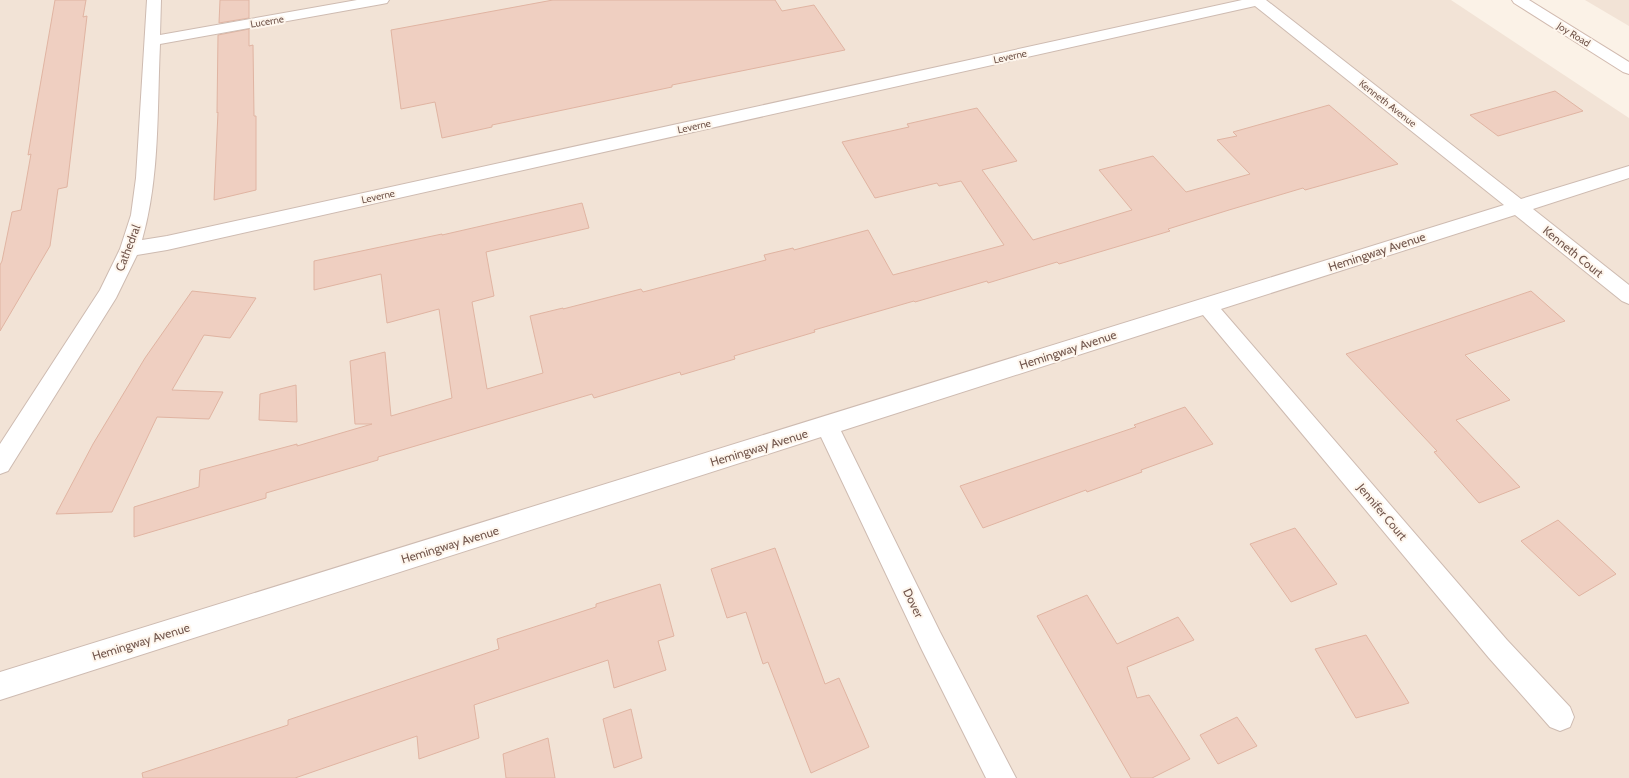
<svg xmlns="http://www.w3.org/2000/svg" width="1629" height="778" font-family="Cabin,sans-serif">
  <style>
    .residential { fill: #f2e3d6 }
    .building { fill: #efcfc1; stroke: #e0b4a2 }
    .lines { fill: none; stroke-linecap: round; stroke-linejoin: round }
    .street-casing { stroke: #cebbb1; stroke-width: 2 }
    .secondary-casing { stroke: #d1baaf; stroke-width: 2 }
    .street { fill: #fff; fill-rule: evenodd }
    .secondary { fill: #fff; fill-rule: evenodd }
    .labels { text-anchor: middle; stroke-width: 4; stroke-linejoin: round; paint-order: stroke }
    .far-street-label { font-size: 10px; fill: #73574d; stroke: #fef6ed }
    .street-label { font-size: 12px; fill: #73574d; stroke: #fef6ed }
  </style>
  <rect width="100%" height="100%" fill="#fbf2e7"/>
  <!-- residential -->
  <g class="residential">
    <polygon points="0,0 1451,0 1629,118 1629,778 0,778"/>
    <polygon points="1585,0 1629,0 1629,26"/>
  </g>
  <!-- building -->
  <g class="building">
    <polygon points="55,0 86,0 83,17 87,16 67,187 58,189 50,246 0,331 0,265 2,261 12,212 21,210 31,154 28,155"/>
    <polygon points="220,0 249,0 249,18 219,23"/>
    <polygon points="553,0 775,0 782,11 814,5 845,50 672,85 672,87 492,125 492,127 442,138 435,102 401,109 391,30"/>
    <polygon points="249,29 249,46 253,45 254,116 256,116 256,190 214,200 218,112 217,113 218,35"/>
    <polygon points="1555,91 1583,111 1498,136 1470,115"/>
    <polygon points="1329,105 1398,164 1305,190 1303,188 1229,210 1168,229 1170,231 1059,264 1057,262 988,283 987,281 915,302 914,301 814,330 815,332 734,356 735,359 681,375 680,372 594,398 592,394 378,457 378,460 266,493 266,498 134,537 134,507 199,487 200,470 297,444 297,446 372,424 355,424 350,361 385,352 391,416 452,398 439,309 387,323 381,274 314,290 314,261 442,234 442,235 582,203 589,228 486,252 494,296 472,302 487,389 543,373 530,316 563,308 563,309 641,289 643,292 766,260 764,255 793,248 794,250 868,230 893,275 1004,245 961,181 939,186 937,183 875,198 842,142 909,127 907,124 977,108 1017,161 982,170 1033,240 1132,210 1099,170 1153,156 1186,192 1250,174 1217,140 1237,136 1233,132"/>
    <polygon points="192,291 256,298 230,338 204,335 172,390 223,392 209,419 157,417 112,512 56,514 93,444 145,358"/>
    <polygon points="1531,291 1565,321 1465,355 1510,400 1456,420 1520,487 1479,503 1434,452 1437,451 1346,354"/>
    <polygon points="296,385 297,422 259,420 260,394"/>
    <polygon points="1185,407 1213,444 1141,470 1142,472 1087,492 1086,490 983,528 960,486 1136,427 1134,425"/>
    <polygon points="1558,520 1616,574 1579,596 1521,541"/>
    <polygon points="1295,528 1337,584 1291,602 1250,544"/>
    <polygon points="775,548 825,684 839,678 869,747 811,773 768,662 763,664 746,612 727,618 711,569"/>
    <polygon points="660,584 674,636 658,641 666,670 614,688 608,660 474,705 479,738 419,759 417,736 295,778 143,778 142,773 288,725 288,720 499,649 497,639 596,607 596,604"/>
    <polygon points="1087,595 1117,644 1178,617 1194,640 1127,667 1137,698 1149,695 1190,759 1152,778 1131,778 1037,616"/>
    <polygon points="1366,635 1409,703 1356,718 1315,649"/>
    <polygon points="631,709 642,758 614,768 603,719"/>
    <polygon points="1237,717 1257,746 1218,764 1200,735"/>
    <polygon points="548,738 555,778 506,778 503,754"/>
  </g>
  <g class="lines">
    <defs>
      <path id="street" d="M147,0H161L160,35L357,0H389L387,3L382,4L160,44C157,109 160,177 142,240L167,236L1242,0H1266L1521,199L1629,166V178L1533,209L1629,285V304L1622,301L1515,215L1221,309L1507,640L1570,707L1574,717L1570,727L1560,731L1550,727L1489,658L1203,315L841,431L940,632L1016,778H986L922,650L821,437L0,700V672L1504,205L1255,6L167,250L137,255L116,298L8,471L0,474V444L100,290L120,249L131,215L136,178Z"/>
      <polygon id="secondary" points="1512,0 1529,0 1629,62 1629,74 1623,72 1514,3"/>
    </defs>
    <!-- street casing -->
    <use href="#street" class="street-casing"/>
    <!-- secondary casing -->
    <use href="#secondary" class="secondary-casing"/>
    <!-- street -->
    <use href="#street" class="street"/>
    <!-- secondary -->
    <use href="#secondary" class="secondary"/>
  </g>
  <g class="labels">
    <!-- far-street labels -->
    <g class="far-street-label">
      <text transform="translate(267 21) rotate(-10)" y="4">Lucerne</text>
      <text transform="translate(1574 34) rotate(32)" y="4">Joy Road</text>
      <text transform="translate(1010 56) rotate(-12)" y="4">Leverne</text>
      <text transform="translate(1388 103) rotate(38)" y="4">Kenneth Avenue</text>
      <text transform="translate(694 126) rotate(-12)" y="4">Leverne</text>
      <text transform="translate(378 196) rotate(-12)" y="4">Leverne</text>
    </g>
    <!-- street labels -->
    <g class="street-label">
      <text transform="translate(128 248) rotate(-69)" y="4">Cathedral</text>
      <text transform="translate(1377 252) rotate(-18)" y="4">Hemingway Avenue</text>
      <text transform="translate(1573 252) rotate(39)" y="4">Kenneth Court</text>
      <text transform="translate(1068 350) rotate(-18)" y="4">Hemingway Avenue</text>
      <text transform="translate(759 448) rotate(-17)" y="4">Hemingway Avenue</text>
      <text transform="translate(1382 512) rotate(50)" y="4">Jennifer Court</text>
      <text transform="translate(450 545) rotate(-17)" y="4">Hemingway Avenue</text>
      <text transform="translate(913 603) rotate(64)" y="4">Dover</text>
      <text transform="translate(141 642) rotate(-17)" y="4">Hemingway Avenue</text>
    </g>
  </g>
</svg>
